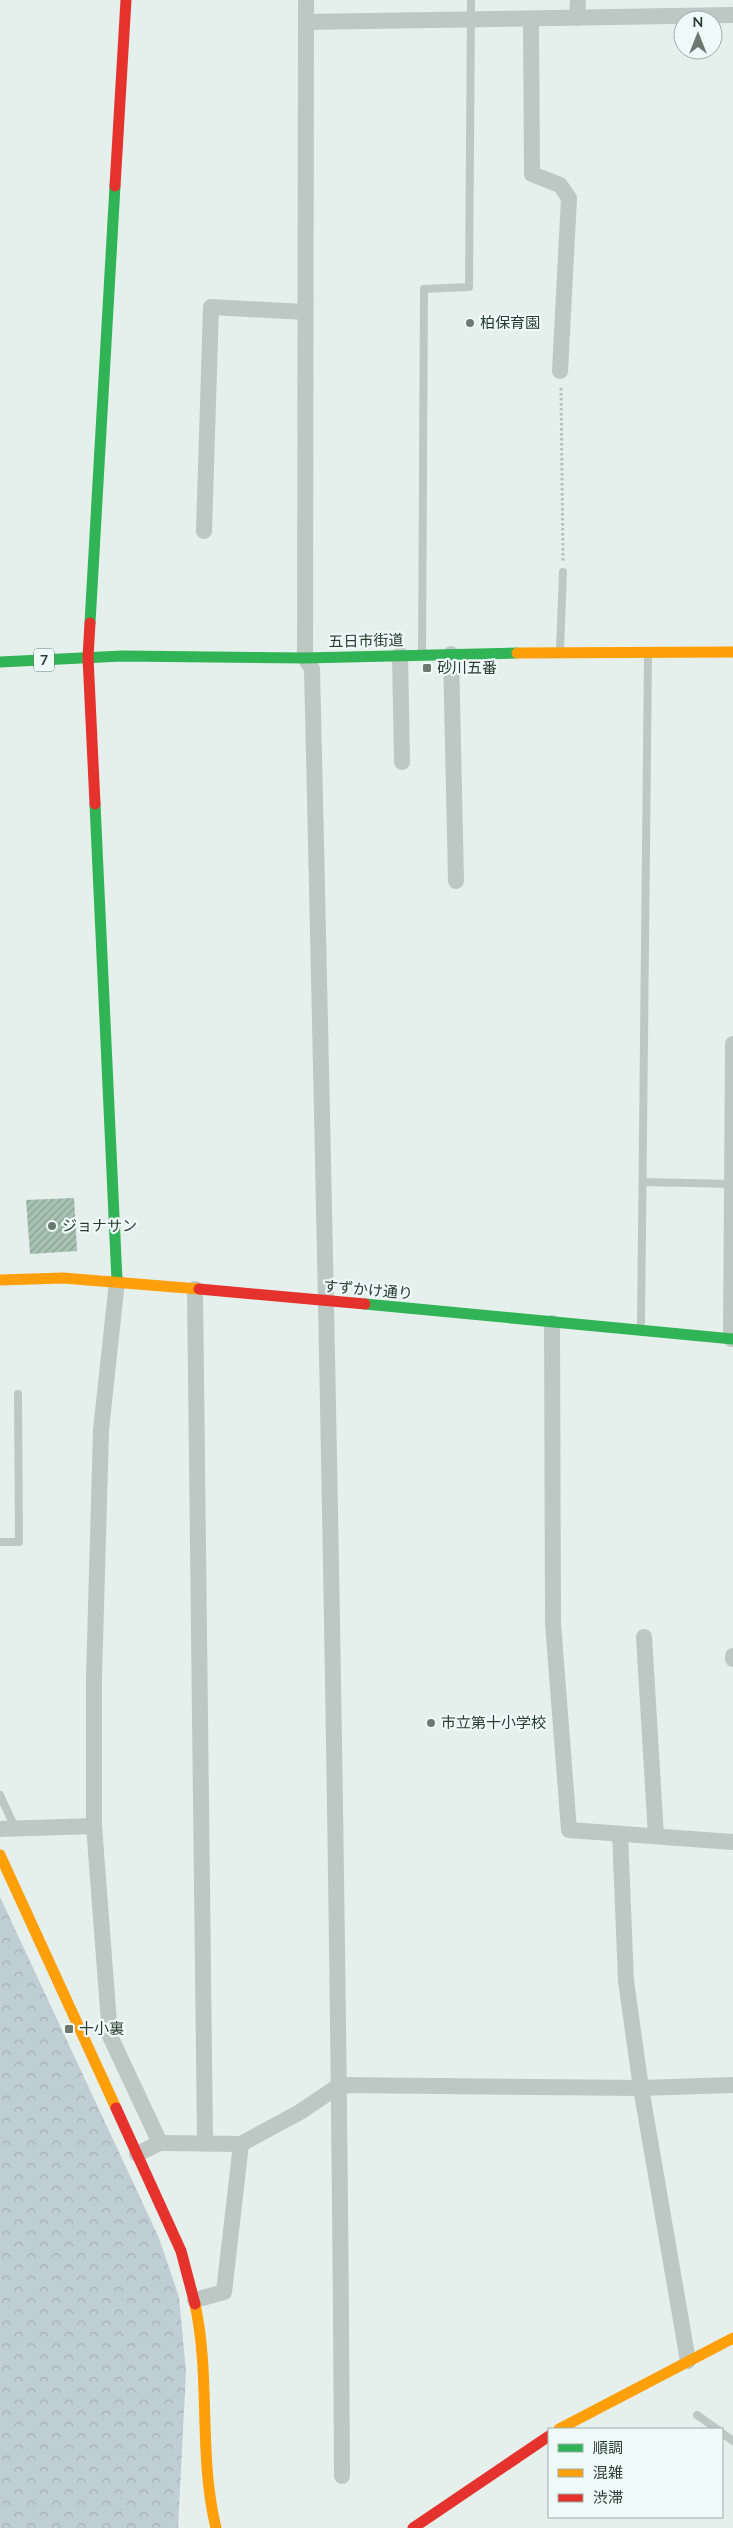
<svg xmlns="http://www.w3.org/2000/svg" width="733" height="2528" font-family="Lato,'Noto Sans JP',sans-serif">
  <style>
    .forest { fill: url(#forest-crowns) }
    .building { fill: url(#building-hatch) }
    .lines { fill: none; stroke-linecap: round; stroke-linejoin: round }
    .path { stroke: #b5c1bc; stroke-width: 3; stroke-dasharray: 2.5 2.5; stroke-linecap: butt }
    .lane { stroke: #bdc8c4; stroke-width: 8 }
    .street { stroke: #bdc8c4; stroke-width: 16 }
    .fast { stroke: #30b455; stroke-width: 11 }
    .slow { stroke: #ff9f0a; stroke-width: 11 }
    .jam { stroke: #e5322d; stroke-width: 11 }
    .poi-dot { fill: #6c7973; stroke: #edfaf7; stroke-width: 2 }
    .labels { text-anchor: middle; stroke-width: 4.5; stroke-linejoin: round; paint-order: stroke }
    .shield { fill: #edfaf7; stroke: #65746d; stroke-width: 1 }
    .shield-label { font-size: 14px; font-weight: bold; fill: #2b3a32 }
    .poi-label { font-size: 15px; fill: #2b3a32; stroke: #edfaf7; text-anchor: start }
    .street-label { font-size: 15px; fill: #2b3a32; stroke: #edfaf7 }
  </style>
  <defs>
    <pattern id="forest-crowns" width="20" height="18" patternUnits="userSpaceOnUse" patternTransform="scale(1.25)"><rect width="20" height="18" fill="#bfcdd5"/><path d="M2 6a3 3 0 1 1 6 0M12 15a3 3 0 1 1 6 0" fill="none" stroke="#a4b1b7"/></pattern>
    <pattern id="building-hatch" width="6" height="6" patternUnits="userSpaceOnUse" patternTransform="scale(1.25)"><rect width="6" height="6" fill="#a7c2b3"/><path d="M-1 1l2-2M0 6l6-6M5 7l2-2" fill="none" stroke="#889f92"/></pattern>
  </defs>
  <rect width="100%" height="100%" fill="#e5efec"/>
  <!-- forest -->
  <polygon class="forest" points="0,1897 159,2238 179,2297 186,2372 178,2528 0,2528"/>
  <!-- building -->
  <polygon class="building" points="74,1198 77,1251 30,1254 26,1200"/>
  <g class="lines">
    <!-- path -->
    <polyline class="path" points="561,388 563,561"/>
    <!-- lane -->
    <g class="lane">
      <polyline points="560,650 563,572"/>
      <polyline points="422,652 424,289 469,287 471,0"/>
      <polyline points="644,1182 733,1184"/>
      <polyline points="641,1327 648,656"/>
      <polyline points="0,1542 19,1542 18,1394"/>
      <polyline points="0,1795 15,1828"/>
      <polyline points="697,2415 717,2429"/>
      <polyline points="722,2433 733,2441"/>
    </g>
    <!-- street -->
    <g class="street">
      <path d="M306,0L305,658L312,669C326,1271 339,1873 342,2476"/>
      <polyline points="577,18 578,0"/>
      <polyline points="531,19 532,174 560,185 569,198 560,371"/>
      <polyline points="306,22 733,15"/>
      <polyline points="204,531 211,307 305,312"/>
      <polyline points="451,654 456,881"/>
      <polyline points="400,655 402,762"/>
      <polyline points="117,1281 101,1430 94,1678 94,1826 110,2036 160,2143 137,2154"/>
      <polyline points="195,1289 205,2143"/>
      <polyline points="552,1323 553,1623 569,1830 733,1842"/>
      <polyline points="731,1339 733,1044"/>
      <polyline points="644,1637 656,1836"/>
      <polyline points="733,1656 733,1659"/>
      <polyline points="0,1829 94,1826"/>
      <polyline points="620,1834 626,1981 641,2088 688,2361"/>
      <polyline points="160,2143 241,2144 300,2112 340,2085 641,2088 733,2085"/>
      <polyline points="195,2300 224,2292 241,2144"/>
    </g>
    <!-- fast -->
    <g class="fast">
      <polyline points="90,623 115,186"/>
      <polyline points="0,662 122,656 305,658 517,653"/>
      <polyline points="95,804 117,1281"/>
      <polyline points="365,1304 733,1339"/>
    </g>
    <!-- slow -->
    <g class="slow">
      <polyline points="517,653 733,652"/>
      <polyline points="0,1280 63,1278 199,1289"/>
      <polyline points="0,1855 116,2108"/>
      <path d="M195,2304C211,2378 198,2454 216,2528"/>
      <polyline points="559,2429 733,2338"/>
    </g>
    <!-- jam -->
    <g class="jam">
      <polyline points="115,186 126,0"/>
      <polyline points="90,623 88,657 95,804"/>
      <polyline points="199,1289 365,1304"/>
      <polyline points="116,2108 181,2251 195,2304"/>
      <polyline points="413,2528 549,2436"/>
    </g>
  </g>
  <!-- markers -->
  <g class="poi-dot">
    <circle cx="470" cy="323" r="5"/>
    <rect x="422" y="663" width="10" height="10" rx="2.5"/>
    <circle cx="52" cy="1226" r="5"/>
    <circle cx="431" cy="1723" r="5"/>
    <rect x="64" y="2024" width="10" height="10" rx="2.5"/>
  </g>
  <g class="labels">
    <!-- shield labels -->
    <rect class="shield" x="34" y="648.5" width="20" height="23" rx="4"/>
    <g class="shield-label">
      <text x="44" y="665">7</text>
    </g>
    <!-- poi labels -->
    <g class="poi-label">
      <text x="480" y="328">柏保育園</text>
      <text x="437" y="673">砂川五番</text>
      <text x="62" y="1231">ジョナサン</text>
      <text x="441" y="1728">市立第十小学校</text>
      <text x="79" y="2034">十小裏</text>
    </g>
    <!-- street labels -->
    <g class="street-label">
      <text transform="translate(366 641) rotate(-1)" y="5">五日市街道</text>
      <text transform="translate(368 1290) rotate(5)" y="5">すずかけ通り</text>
    </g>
  </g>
  <!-- legend -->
  <rect x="548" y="2428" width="175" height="90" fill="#edfaf7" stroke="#9fada8"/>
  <rect x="558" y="2444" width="25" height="8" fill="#30b455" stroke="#9fada8"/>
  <text x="593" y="2453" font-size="15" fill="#2b3a32">順調</text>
  <rect x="558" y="2469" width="25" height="8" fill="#ff9f0a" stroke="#9fada8"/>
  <text x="593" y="2478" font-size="15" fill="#2b3a32">混雑</text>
  <rect x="558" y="2494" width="25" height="8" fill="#e5322d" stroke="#9fada8"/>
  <text x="593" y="2503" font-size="15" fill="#2b3a32">渋滞</text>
  <!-- north arrow -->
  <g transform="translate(698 35)"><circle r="24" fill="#edfaf7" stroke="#9fada8"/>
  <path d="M0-4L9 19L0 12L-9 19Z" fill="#6c7973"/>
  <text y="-8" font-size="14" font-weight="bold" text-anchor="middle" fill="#2b3a32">N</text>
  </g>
</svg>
